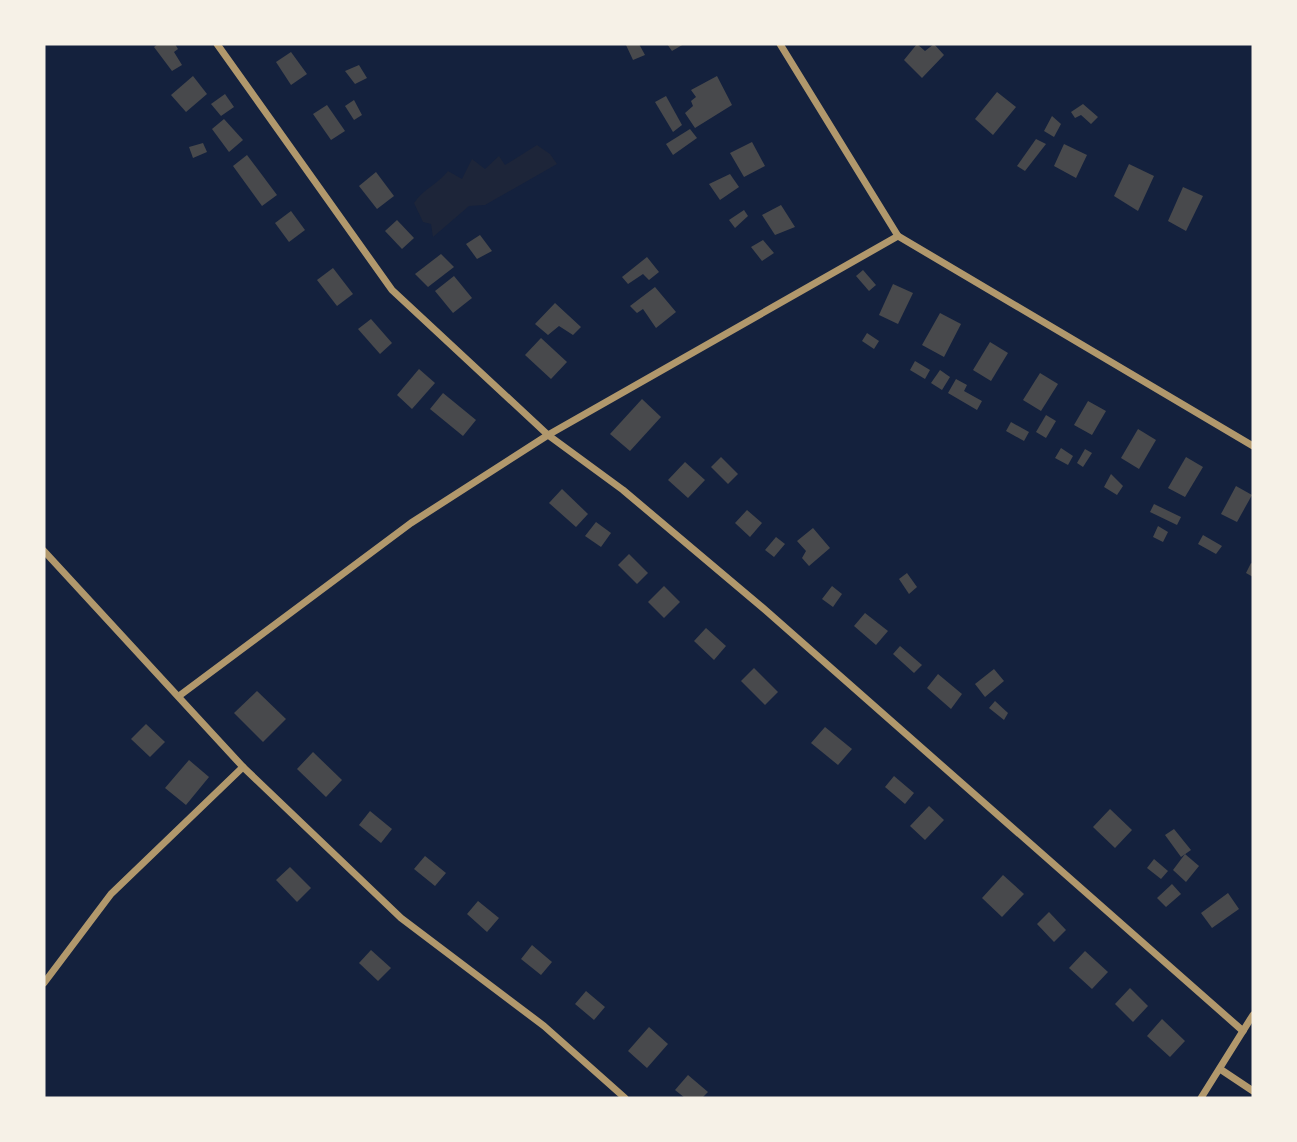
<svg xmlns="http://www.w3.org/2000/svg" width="1297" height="1142" font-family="'Fira Sans Condensed',sans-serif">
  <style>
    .green { fill: #1d2539 }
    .building { fill: #48494c }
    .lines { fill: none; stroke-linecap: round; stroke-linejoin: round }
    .minor { stroke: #b1986c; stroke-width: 7 }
  </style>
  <rect width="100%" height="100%" fill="#14213d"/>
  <!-- green -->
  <path class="green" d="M537,145L550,154L557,164L485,205L469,206L433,237L431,224L423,222L414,203C423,189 438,184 448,171L462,179L472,159L485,169L499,156L505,165Z"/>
  <!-- building -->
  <g class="building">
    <polygon points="158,44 175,44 178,49 174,52 182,65 172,71 154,47"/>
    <polygon points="639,44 645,55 633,60 626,45"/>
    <polygon points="667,44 684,44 672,51"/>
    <polygon points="917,44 925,51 934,44 944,55 922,78 904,60"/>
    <polygon points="291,52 307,74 291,85 276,62"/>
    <polygon points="359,65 367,78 355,84 345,71"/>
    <polygon points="193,76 207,94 186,112 171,95"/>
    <polygon points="717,76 732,105 695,128 685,113 693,106 691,101 696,97 691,90"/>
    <polygon points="997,92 1016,107 993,135 975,119"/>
    <polygon points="225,94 234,107 221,116 211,104"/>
    <polygon points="666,96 682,125 673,132 655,102"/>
    <polygon points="354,100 362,115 354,120 345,106"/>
    <polygon points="1083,104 1098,117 1091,124 1081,115 1075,118 1071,112"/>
    <polygon points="327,105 345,131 331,140 313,114"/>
    <polygon points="1052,116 1061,124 1054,137 1044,131"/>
    <polygon points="224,119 243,140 229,152 212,129"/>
    <polygon points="690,129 697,138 673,155 666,144"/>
    <polygon points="1036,139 1046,144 1025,171 1017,166"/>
    <polygon points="752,142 765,166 744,177 730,153"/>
    <polygon points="203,143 207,152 193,158 189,147"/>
    <polygon points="1064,144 1087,155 1076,178 1054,166"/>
    <polygon points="247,155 277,195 262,206 233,166"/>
    <polygon points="1129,164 1154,176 1138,211 1114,196"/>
    <polygon points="376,172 394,196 377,209 359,186"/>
    <polygon points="730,174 739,187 720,200 709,184"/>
    <polygon points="1183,187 1203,196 1186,231 1168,221"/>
    <polygon points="781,205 795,227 775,235 762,215"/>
    <polygon points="744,210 748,216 735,228 729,220"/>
    <polygon points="291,211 305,230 289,242 275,223"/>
    <polygon points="397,220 414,238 402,249 385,231"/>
    <polygon points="480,235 492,251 477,259 466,244"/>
    <polygon points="763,240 774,253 762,261 751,247"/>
    <polygon points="441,254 454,267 428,287 415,274"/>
    <polygon points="647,257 659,272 649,280 643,274 628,284 622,277"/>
    <polygon points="333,268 353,294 337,306 317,280"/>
    <polygon points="863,270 876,285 869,291 856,276"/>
    <polygon points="454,276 472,298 453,313 435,291"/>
    <polygon points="893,284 913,293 898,324 879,315"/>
    <polygon points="655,287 676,312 656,328 643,309 637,313 630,306"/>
    <polygon points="555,303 581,327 573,335 559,326 548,335 535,324"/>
    <polygon points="940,313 961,324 944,357 922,345"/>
    <polygon points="371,319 392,343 380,354 358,329"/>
    <polygon points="867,333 879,341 874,349 862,341"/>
    <polygon points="541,338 567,362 551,379 525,355"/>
    <polygon points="990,342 1008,353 991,381 973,370"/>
    <polygon points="915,361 930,370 925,379 910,370"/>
    <polygon points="419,369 435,383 412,409 397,395"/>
    <polygon points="940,370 950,377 942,390 931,383"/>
    <polygon points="1040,373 1058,384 1041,411 1023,400"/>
    <polygon points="956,379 967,385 964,391 982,401 977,410 948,393"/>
    <polygon points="443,393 476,420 463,436 430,409"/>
    <polygon points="642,399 661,417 630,451 610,434"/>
    <polygon points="1088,401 1106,411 1092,435 1074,425"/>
    <polygon points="1046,415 1056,421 1046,438 1036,432"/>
    <polygon points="1011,422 1029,432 1024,441 1006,431"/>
    <polygon points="1138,429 1156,440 1139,469 1121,458"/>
    <polygon points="1061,448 1073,456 1068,465 1055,458"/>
    <polygon points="1085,449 1092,453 1083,467 1077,463"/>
    <polygon points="721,457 738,474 728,484 711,467"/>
    <polygon points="1186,457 1203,467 1185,497 1168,488"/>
    <polygon points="685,462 705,480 688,498 668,480"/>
    <polygon points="1111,474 1123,486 1117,495 1104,487"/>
    <polygon points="1236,486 1252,495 1237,522 1221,514"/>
    <polygon points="562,489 588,514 576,527 549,503"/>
    <polygon points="1154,504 1181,517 1177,525 1150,512"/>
    <polygon points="747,510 762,523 750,537 735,523"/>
    <polygon points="596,522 611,533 601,547 585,536"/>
    <polygon points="1158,526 1168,532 1163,542 1153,537"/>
    <polygon points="813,528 830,548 809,566 802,558 806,551 797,541"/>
    <polygon points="1203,535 1222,546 1216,554 1198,544"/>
    <polygon points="776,537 785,544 774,557 765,550"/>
    <polygon points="629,554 648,573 637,584 618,565"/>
    <polygon points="1251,563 1253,564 1253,577 1246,573"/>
    <polygon points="907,573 917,587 909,594 899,579"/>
    <polygon points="664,586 680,602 664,618 648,602"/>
    <polygon points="832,586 842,594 833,607 822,599"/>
    <polygon points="865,613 888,631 876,645 854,626"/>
    <polygon points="706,628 726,646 714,660 694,641"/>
    <polygon points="900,646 922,665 914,673 893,654"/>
    <polygon points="754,668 778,692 765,705 741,681"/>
    <polygon points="994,669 1004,681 985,697 975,684"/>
    <polygon points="938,674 962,694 951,709 927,688"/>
    <polygon points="257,691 286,719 263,742 234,713"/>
    <polygon points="995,701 1008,713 1004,720 989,708"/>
    <polygon points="146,724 165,742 150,757 131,739"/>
    <polygon points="825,727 852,749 838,765 811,743"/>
    <polygon points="313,752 342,780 326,797 297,769"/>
    <polygon points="189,760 209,777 186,805 165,788"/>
    <polygon points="894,776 914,793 905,804 885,787"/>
    <polygon points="929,806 944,820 925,840 910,826"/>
    <polygon points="1110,809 1132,830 1115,848 1093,827"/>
    <polygon points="370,811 392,829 381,843 359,825"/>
    <polygon points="1174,829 1191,850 1181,857 1165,835"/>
    <polygon points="1185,854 1199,866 1186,882 1173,870"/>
    <polygon points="425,856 446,873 435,886 414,869"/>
    <polygon points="1154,859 1168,871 1161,879 1147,868"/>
    <polygon points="290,867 311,888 297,902 276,880"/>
    <polygon points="1003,875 1024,894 1002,917 982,898"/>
    <polygon points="1172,884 1181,894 1166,907 1157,898"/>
    <polygon points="1228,893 1239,909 1212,928 1201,913"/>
    <polygon points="478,901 499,918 487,932 467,914"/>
    <polygon points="1049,912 1066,930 1054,942 1037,924"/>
    <polygon points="532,945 552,962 541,975 521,959"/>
    <polygon points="371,950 391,968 378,981 359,963"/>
    <polygon points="1085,951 1108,972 1092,989 1069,968"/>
    <polygon points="1130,988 1148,1006 1133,1022 1115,1004"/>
    <polygon points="586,991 605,1007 594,1020 575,1004"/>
    <polygon points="1162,1019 1185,1041 1170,1057 1147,1036"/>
    <polygon points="649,1027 668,1044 647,1068 628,1051"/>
    <polygon points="688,1075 708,1092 702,1098 685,1098 675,1090"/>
  </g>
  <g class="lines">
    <!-- minor -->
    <g class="minor">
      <polyline points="217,44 392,290 548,435 623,490 763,608 1243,1031"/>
      <polyline points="780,44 898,236 1253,446"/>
      <polyline points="44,551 243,767 401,918 544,1026 625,1098"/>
      <polyline points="179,696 411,523 548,435 898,236"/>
      <polyline points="44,983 111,894 243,767"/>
      <polyline points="1220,1069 1253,1091"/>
      <polyline points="1201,1098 1253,1015"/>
    </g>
  </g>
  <!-- border -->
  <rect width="1297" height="1142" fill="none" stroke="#f6f1e7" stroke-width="91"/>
</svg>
